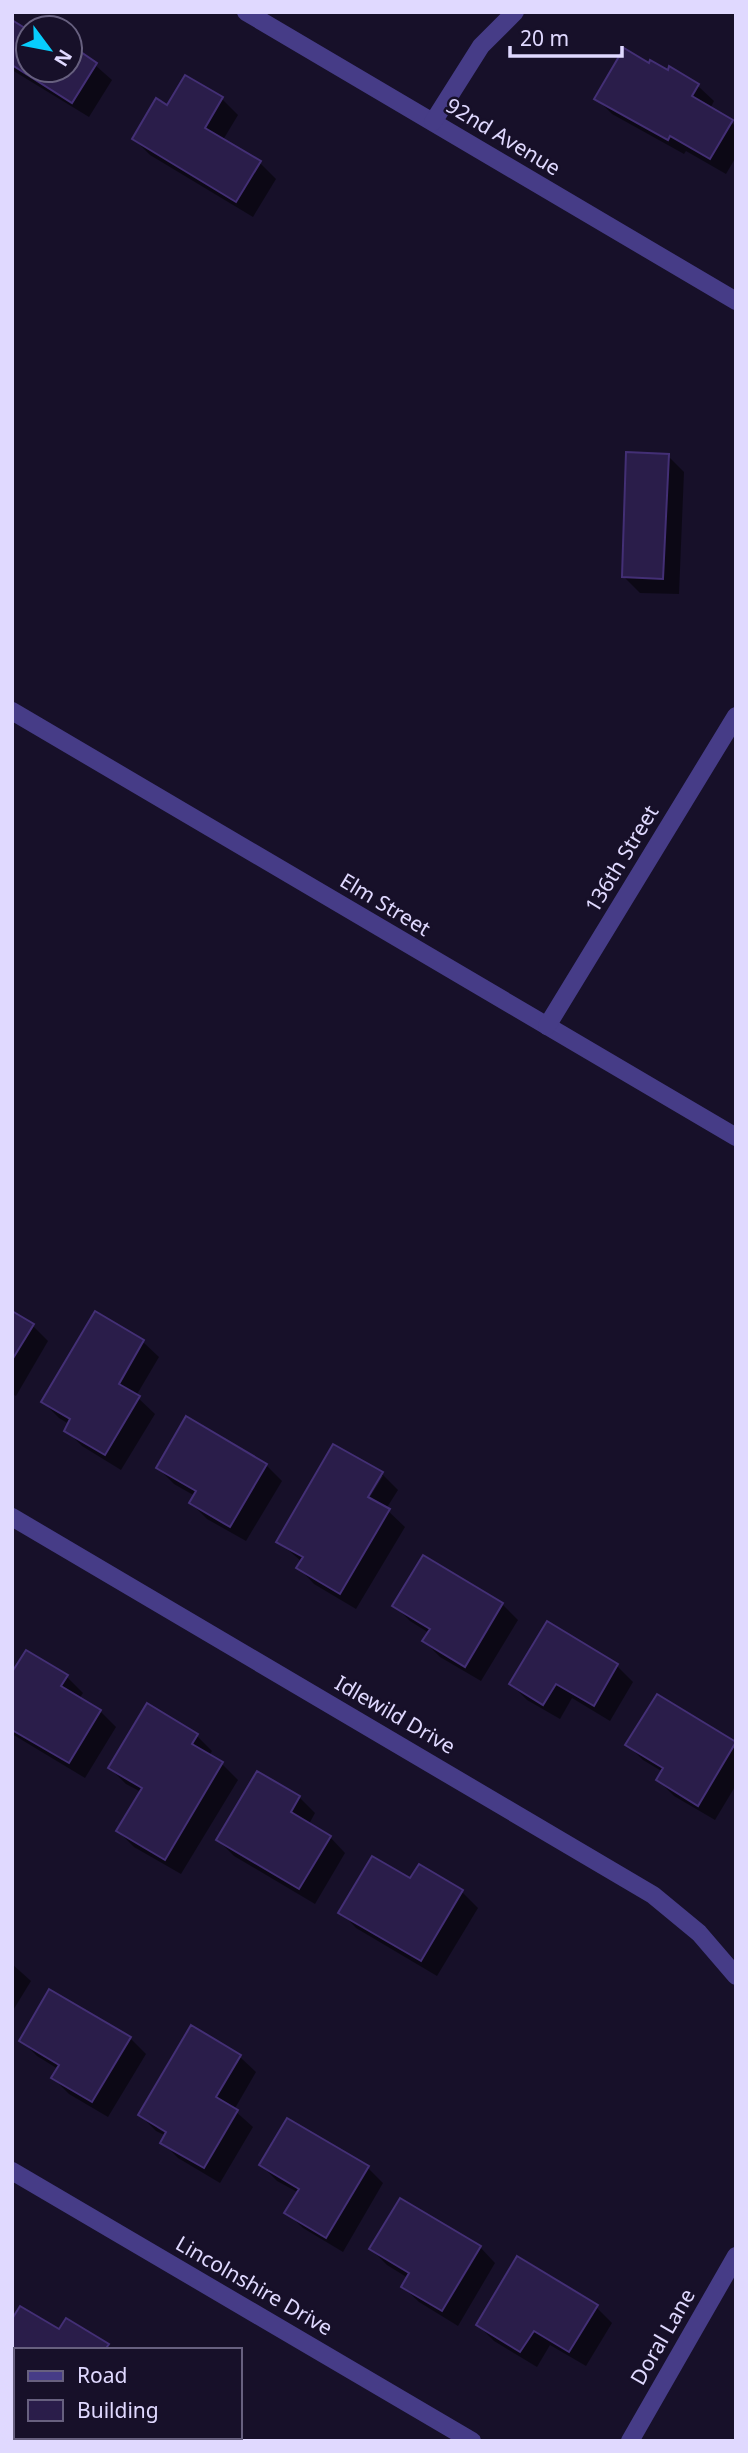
<svg xmlns="http://www.w3.org/2000/svg" width="748" height="2453" font-family="'Noto Sans',sans-serif">
  <style>
    .shadow { fill: #0007; fill-rule: evenodd }
    .building { fill: #2a1d4a; stroke: #432f75; stroke-width: 2 }
    .lines { fill: none; stroke-linecap: round; stroke-linejoin: round }
    .minor { stroke: #463c87; stroke-width: 18 }
    .labels { text-anchor: middle; stroke-width: 5; stroke-linejoin: round; paint-order: stroke }
    .street-label { font-size: 21px; fill: #e0d9ff; stroke: #171029 }
  </style>
  <rect width="100%" height="100%" fill="#171029"/>
  <!-- shadow -->
  <g class="shadow">
    <polygon points="12,22 28,32 28,70 70,70 70,43 112,80 89,117 12,70"/>
    <polygon points="649,65 668,73 670,69 698,86 714,101 710,109 736,126 736,157 726,174 686,151 684,154 612,114 596,98"/>
    <polygon points="186,77 222,99 238,115 223,140 260,163 276,179 253,217 150,155 134,139 168,107"/>
    <polygon points="668,456 684,472 679,594 640,593 624,577"/>
    <polygon points="12,1313 32,1325 48,1341 16,1396 12,1394"/>
    <polygon points="96,1313 143,1342 159,1357 136,1396 155,1414 121,1470 82,1446 66,1430 69,1424 59,1418 43,1402"/>
    <polygon points="266,1465 282,1481 246,1541 207,1519 191,1503 195,1496 174,1484 158,1468"/>
    <path d="M382,1474L398,1490L386,1509L405,1527L356,1609L314,1584L299,1568L302,1562L278,1541ZM379,1476H383L365,1505L362,1503Z"/>
    <polygon points="502,1604 518,1620 481,1681 440,1657 424,1641 429,1633 410,1621 394,1605"/>
    <polygon points="547,1624 617,1666 633,1682 610,1721 572,1698 560,1719 527,1700 511,1684"/>
    <polygon points="12,1676 67,1677 83,1693 79,1699 100,1711 116,1727 85,1778 12,1734"/>
    <polygon points="657,1696 736,1744 736,1785 715,1820 674,1796 658,1780 663,1772 643,1760 628,1745"/>
    <polygon points="196,1735 212,1751 209,1756 222,1764 238,1780 181,1874 134,1847 118,1831 141,1792 126,1784 110,1768"/>
    <polygon points="299,1797 315,1813 309,1824 330,1837 345,1853 315,1904 234,1856 218,1840"/>
    <polygon points="419,1866 462,1892 478,1908 437,1976 356,1928 341,1912 411,1880"/>
    <polygon points="12,1964 31,1981 12,2012"/>
    <path d="M191,2028L240,2057L256,2072L234,2110L253,2127L220,2183L178,2158L162,2142L166,2136L156,2131L140,2115ZM157,2124L173,2138L157,2128Z"/>
    <polygon points="130,2038 146,2054 108,2117 69,2094 53,2078 58,2069 37,2056 21,2040"/>
    <polygon points="261,2165 368,2168 383,2183 343,2252 303,2228 287,2213 299,2193 277,2181"/>
    <polygon points="480,2247 495,2263 458,2326 419,2302 403,2287 408,2278 387,2265 371,2249"/>
    <polygon points="596,2307 612,2323 586,2366 550,2345 537,2367 494,2341 478,2325"/>
    <polygon points="12,2322 60,2332 108,2345 112,2350 16,2350 16,2381 12,2378"/>
  </g>
  <!-- building -->
  <g class="building">
    <polygon points="12,20 28,30 28,70 70,70 70,41 80,47 78,50 97,63 72,103 12,65"/>
    <polygon points="624,48 649,63 650,60 668,70 669,66 699,84 692,96 733,120 710,159 670,136 668,140 594,99"/>
    <polygon points="185,75 223,97 205,128 261,161 236,202 132,139 156,98 167,105"/>
    <polygon points="626,452 669,454 663,579 622,577"/>
    <polygon points="12,1311 34,1324 12,1360"/>
    <polygon points="95,1311 144,1340 119,1384 140,1396 105,1455 64,1431 70,1419 41,1402"/>
    <polygon points="186,1416 267,1464 230,1527 189,1503 196,1491 156,1468"/>
    <polygon points="333,1444 383,1472 368,1497 390,1509 340,1594 296,1568 303,1557 276,1542"/>
    <polygon points="423,1555 503,1603 465,1667 422,1641 430,1629 392,1606"/>
    <polygon points="547,1621 618,1664 594,1706 556,1684 543,1705 509,1684"/>
    <polygon points="26,1650 68,1675 61,1686 101,1710 69,1763 12,1730 12,1672"/>
    <polygon points="657,1694 736,1742 698,1806 656,1780 663,1768 625,1745"/>
    <polygon points="147,1703 198,1734 192,1744 223,1762 165,1860 116,1831 142,1788 108,1768"/>
    <polygon points="257,1771 300,1796 291,1812 331,1836 299,1889 216,1840"/>
    <polygon points="372,1856 410,1878 419,1864 463,1890 421,1961 338,1913"/>
    <polygon points="49,1989 131,2037 92,2102 51,2078 59,2065 19,2041"/>
    <polygon points="191,2025 241,2055 216,2097 238,2110 204,2168 160,2143 166,2132 138,2115"/>
    <polygon points="287,2118 369,2166 326,2238 284,2213 299,2189 259,2165"/>
    <polygon points="400,2198 481,2246 442,2311 401,2287 409,2273 369,2249"/>
    <polygon points="517,2256 598,2305 569,2352 534,2331 520,2352 476,2325"/>
    <polygon points="20,2306 59,2329 66,2318 109,2344 105,2350 16,2350 16,2376 12,2374 12,2319"/>
  </g>
  <g class="lines">
    <!-- minor -->
    <g class="minor">
      <polyline points="246,12 736,301"/>
      <polyline points="433,122 481,46 515,12"/>
      <polyline points="12,711 736,1137"/>
      <polyline points="547,1026 736,716"/>
      <polyline points="12,1517 653,1895 699,1933 736,1976"/>
      <polyline points="12,2171 472,2441"/>
      <polyline points="630,2441 736,2256"/>
    </g>
  </g>
  <g class="labels">
    <!-- street labels -->
    <g class="street-label">
      <text transform="translate(503 137) rotate(31)" y="7">92nd Avenue</text>
      <text transform="translate(622 859) rotate(-59)" y="7">136th Street</text>
      <text transform="translate(385 905) rotate(31)" y="7">Elm Street</text>
      <text transform="translate(395 1715) rotate(30)" y="7">Idlewild Drive</text>
      <text transform="translate(254 2286) rotate(30)" y="7">Lincolnshire Drive</text>
      <text transform="translate(663 2337) rotate(-60)" y="7">Doral Lane</text>
    </g>
  </g>
  <!-- border -->
  <rect width="748" height="2453" fill="none" stroke="#e0d9ff" stroke-width="28"/>
  <!-- legend -->
  <rect x="14" y="2348" width="228" height="91" fill="#171029" stroke="#67607f" stroke-width="2"/>
  <rect x="28" y="2371" width="35" height="10" fill="#463c87" stroke="#67607f" stroke-width="2"/>
  <text x="77" y="2383" font-size="21" fill="#e0d9ff">Road</text>
  <rect x="28" y="2400" width="35" height="21" fill="#2a1d4a" stroke="#67607f" stroke-width="2"/>
  <text x="77" y="2418" font-size="21" fill="#e0d9ff">Building</text>
  <!-- north arrow -->
  <g transform="translate(49 49) rotate(122)"><circle r="33" fill="#171029" stroke="#67607f" stroke-width="2"/>
  <path d="M0-5L12 26L0 18L-12 26Z" fill="#07cdfc"/>
  <text y="-10" font-size="19" font-weight="bold" text-anchor="middle" fill="#e0d9ff">N</text>
  </g>
  <!-- scale -->
  <path d="M510 46v10h112v-10" fill="none" stroke="#e0d9ff" stroke-width="3.5"/>
  <text x="520" y="46" font-size="21" fill="#e0d9ff" stroke="#171029" stroke-width="5" paint-order="stroke">20 m</text>
</svg>
